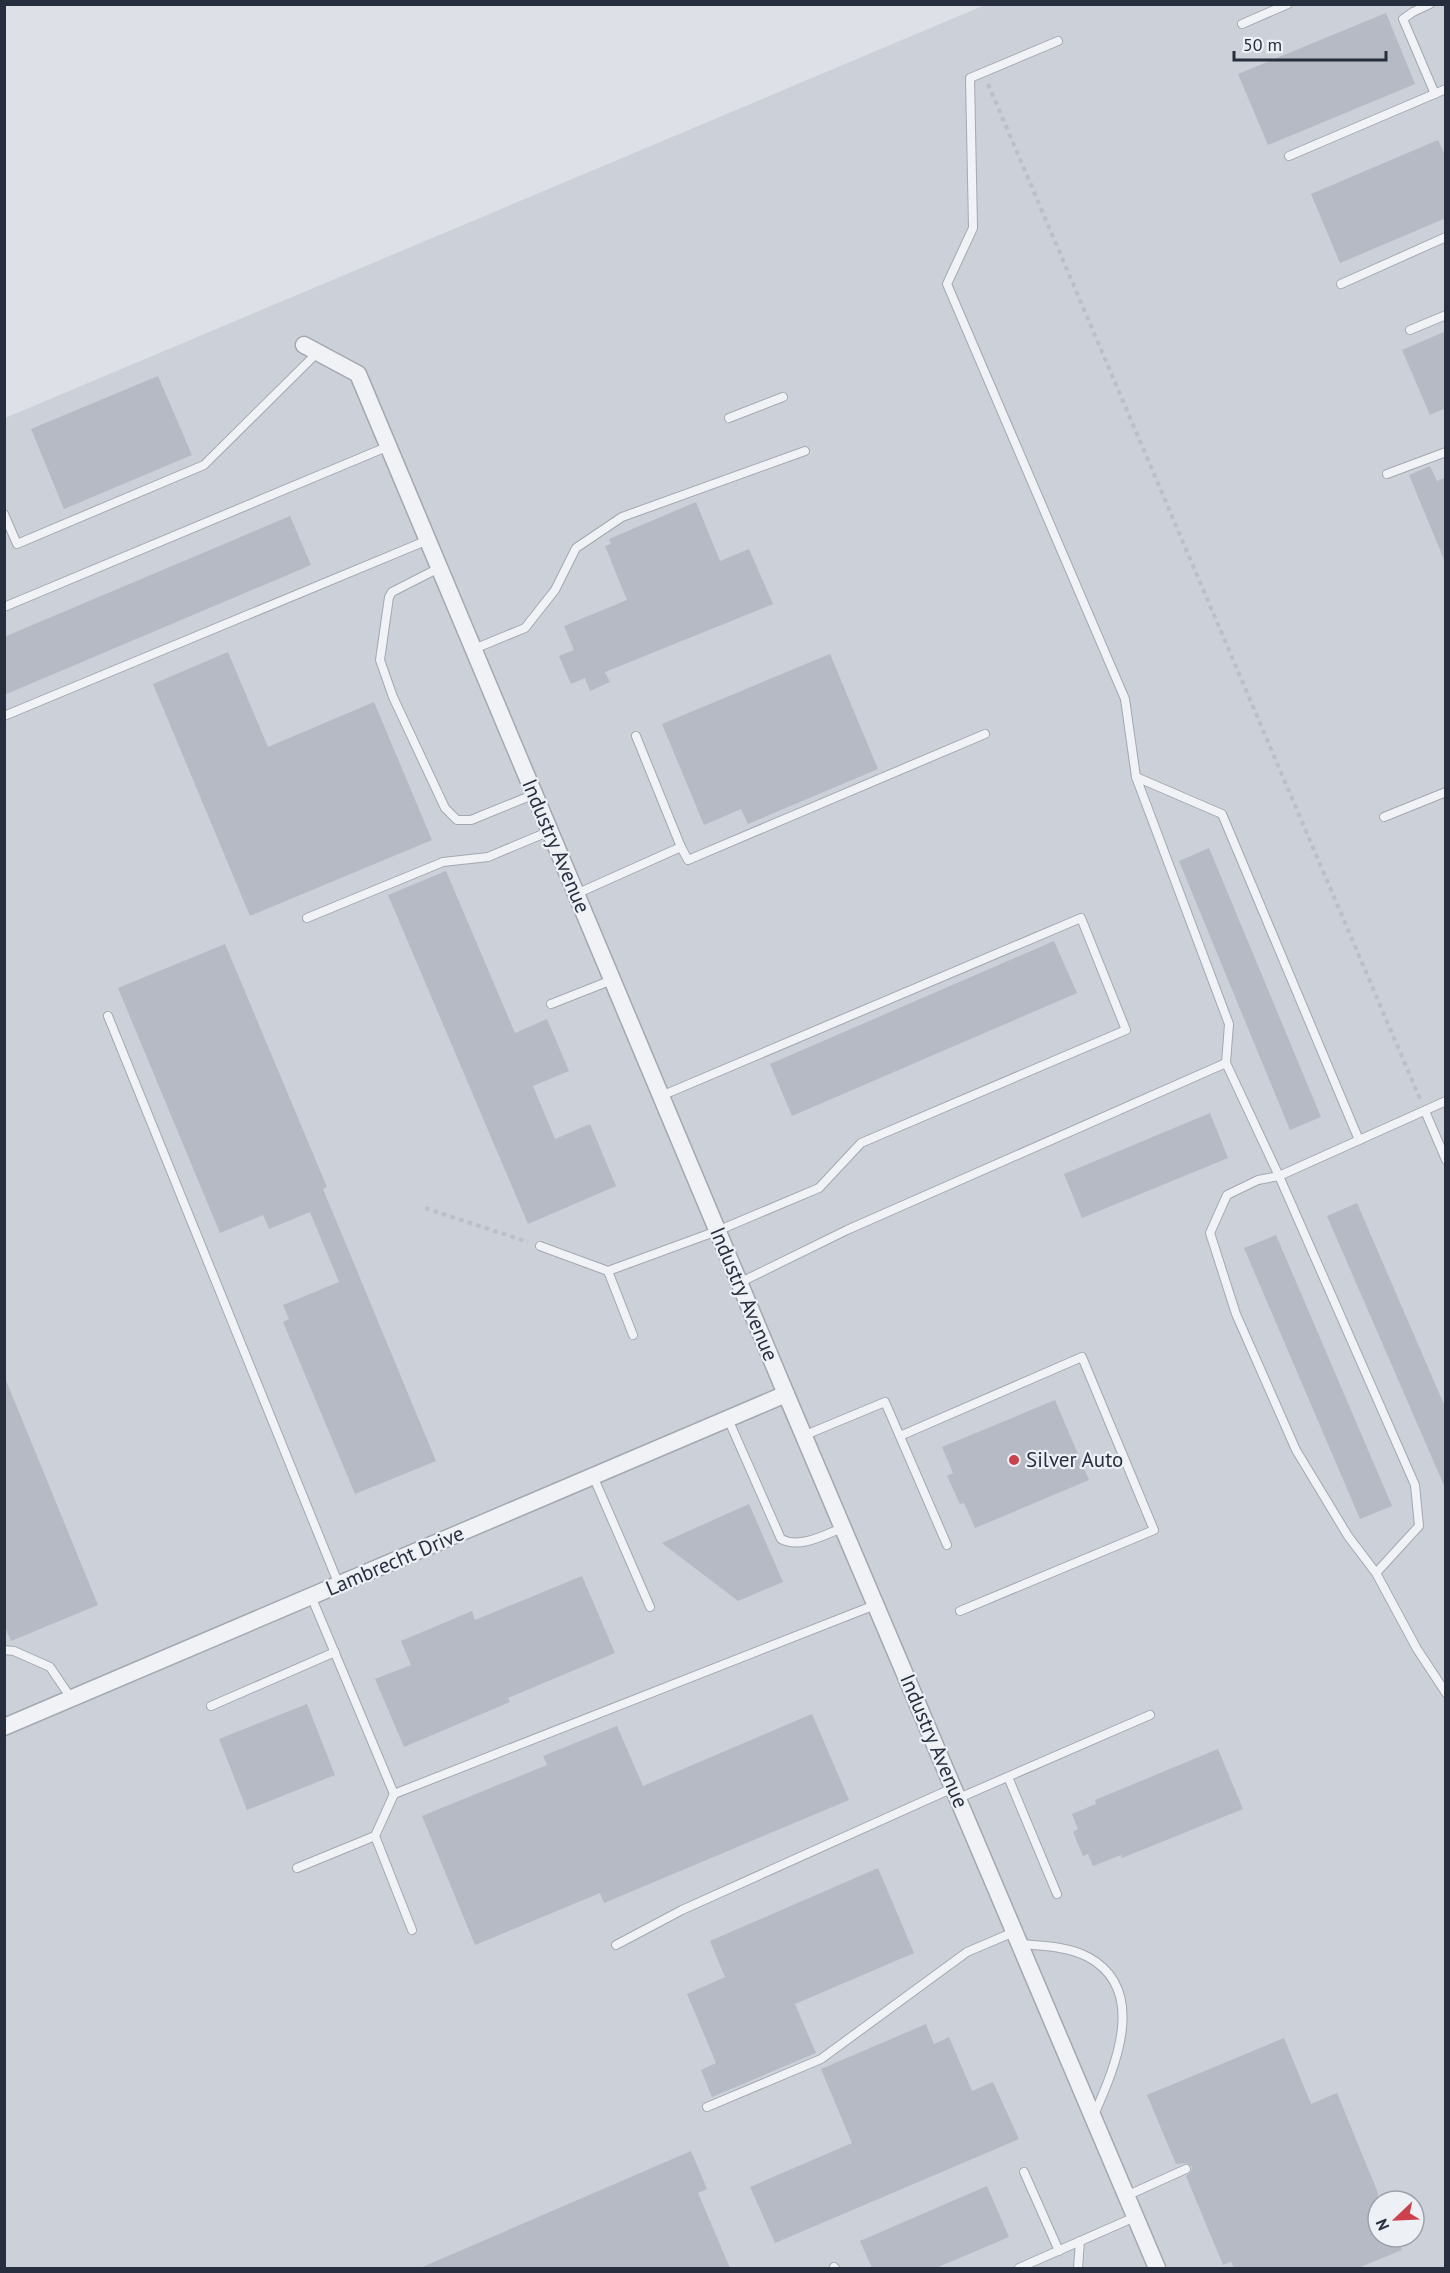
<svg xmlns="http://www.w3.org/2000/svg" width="1450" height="2273" font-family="'PT Sans',sans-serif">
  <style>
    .built { fill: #cbd0d9; fill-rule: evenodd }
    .building { fill: #b5bac4 }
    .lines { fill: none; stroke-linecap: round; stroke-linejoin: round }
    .lane-casing { stroke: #a3a8b1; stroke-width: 10 }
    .street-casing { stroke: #a3a8b1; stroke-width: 19 }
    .path { stroke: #bcbfc6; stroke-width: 4; stroke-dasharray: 4.5 4.5; stroke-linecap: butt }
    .lane { stroke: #f0f2f6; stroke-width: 8 }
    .street { stroke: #f0f2f6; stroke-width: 16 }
    .poi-dot { fill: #cf404d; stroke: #edf0f5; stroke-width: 2 }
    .labels { text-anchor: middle; stroke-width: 4.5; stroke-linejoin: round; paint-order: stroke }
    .street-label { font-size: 21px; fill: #272e3e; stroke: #edf0f5 }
    .poi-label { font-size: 21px; fill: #272e3e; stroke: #edf0f5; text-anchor: start }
  </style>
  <rect width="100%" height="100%" fill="#dde1e7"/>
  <!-- built -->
  <path class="built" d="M985,5H1445V2268H5V418ZM1378,2201H1414V2237H1378Z"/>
  <!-- building -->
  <g class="building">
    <polygon points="1386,13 1415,84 1268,145 1238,74"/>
    <polygon points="1438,140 1446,157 1446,218 1340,263 1311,194"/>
    <polygon points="1446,331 1446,408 1430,415 1402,350"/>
    <polygon points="158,376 192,455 64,509 31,429"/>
    <polygon points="1430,466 1437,481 1446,477 1445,562 1409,475"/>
    <polygon points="696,502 720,561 749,549 773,604 605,672 610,682 590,691 585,678 571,684 559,656 574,650 564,626 627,600 605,546 611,544 609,539"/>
    <polygon points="290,516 311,565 4,695 4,637"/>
    <polygon points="228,652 268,747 374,702 432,840 250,916 153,684"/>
    <polygon points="830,654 878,769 748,824 741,809 704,825 662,724"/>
    <polygon points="1209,848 1321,1117 1290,1130 1179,861"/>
    <polygon points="446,871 515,1033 547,1019 569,1071 533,1086 555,1139 590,1124 616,1186 528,1224 388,895"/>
    <polygon points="1054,941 1077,993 792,1116 770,1064"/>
    <polygon points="225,944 327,1187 323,1189 436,1461 355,1494 283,1322 289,1319 283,1305 339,1282 310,1212 269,1229 263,1215 220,1233 118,988"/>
    <polygon points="1210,1113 1228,1158 1082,1218 1064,1174"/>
    <polygon points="1357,1203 1446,1409 1446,1490 1327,1216"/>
    <polygon points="1276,1235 1392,1506 1360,1519 1244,1248"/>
    <polygon points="5,1378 98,1605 11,1641 4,1625"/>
    <polygon points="1055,1400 1089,1480 975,1528 964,1503 960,1504 947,1476 953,1473 942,1447"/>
    <polygon points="749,1504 783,1582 738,1601 662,1543"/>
    <polygon points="582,1576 615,1653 508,1698 510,1702 404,1747 375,1679 411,1665 401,1641 472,1611 475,1620"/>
    <polygon points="307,1704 335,1775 247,1810 219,1739"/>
    <polygon points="812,1714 849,1800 604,1903 600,1893 475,1945 422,1816 547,1765 543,1756 617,1726 643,1786"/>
    <polygon points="1218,1749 1243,1809 1122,1858 1121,1855 1093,1866 1088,1854 1083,1856 1073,1832 1078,1829 1072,1814 1096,1804 1095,1800"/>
    <polygon points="878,1868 914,1953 795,2004 816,2053 712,2097 701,2070 716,2063 687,1994 725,1977 710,1941"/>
    <polygon points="926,2024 934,2044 949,2037 972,2091 993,2082 1019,2139 775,2243 750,2187 852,2143 821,2069"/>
    <polygon points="1284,2038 1311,2104 1337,2093 1378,2193 1378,2237 1396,2237 1402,2250 1358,2268 1234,2268 1231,2262 1223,2265 1186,2176 1191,2172 1192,2167 1187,2163 1176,2164 1147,2095"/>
    <polygon points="691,2151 707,2189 698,2193 730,2268 420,2268"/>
    <polygon points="987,2186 1009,2237 936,2268 872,2268 860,2241"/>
  </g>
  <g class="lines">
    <defs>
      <g id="lane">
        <polyline points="1430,4 1413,12 1403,19 1435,94"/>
        <polyline points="1242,24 1288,4"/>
        <polyline points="1058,41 970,78 973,228 947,284 1125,699 1136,777 1229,1024 1226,1063"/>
        <polyline points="1289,156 1446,89"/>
        <polyline points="1341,284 1446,237"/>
        <polyline points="1410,330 1446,315"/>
        <polyline points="729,418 783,397"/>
        <polyline points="1387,474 1446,452"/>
        <polyline points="4,514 17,544 204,465 318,352"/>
        <polyline points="439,568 392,592 389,597 380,660 393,697 445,808 457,820 471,820 535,794"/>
        <polyline points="4,607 389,446"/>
        <polyline points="474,649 525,628 555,590 576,548 622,517 805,451"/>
        <polyline points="4,716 428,540"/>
        <polyline points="1136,777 1222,814 1359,1140"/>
        <polyline points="1384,817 1446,792"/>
        <polyline points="681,847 688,860 985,734"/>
        <polyline points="576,894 681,847 636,736"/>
        <polyline points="307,918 443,862 488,857 550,831"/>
        <polyline points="551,1004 612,980"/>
        <polyline points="108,1016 339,1585"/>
        <polyline points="1425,1111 1446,1160"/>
        <polyline points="540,1246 608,1271 717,1231 819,1188 861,1143 1126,1030 1081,918 661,1096"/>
        <polyline points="608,1271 633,1335"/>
        <polyline points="739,1283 847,1230 1226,1063 1279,1176 1446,1101"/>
        <path d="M728,1419L781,1539C800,1549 824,1535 842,1528"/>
        <polyline points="803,1436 885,1402 947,1545"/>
        <polyline points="900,1436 1082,1357 1154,1530 960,1611"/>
        <polyline points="593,1476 650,1607"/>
        <polyline points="1376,1573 1419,1526 1415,1485 1279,1176 1258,1180 1227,1195 1210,1233 1236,1314 1296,1450 1348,1536 1376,1573 1417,1649 1446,1693"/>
        <polyline points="311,1596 394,1794 875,1605"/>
        <polyline points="4,1650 14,1651 50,1667 71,1698"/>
        <polyline points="211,1706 335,1652"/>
        <polyline points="1008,1777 1057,1894"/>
        <polyline points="394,1794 375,1836 412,1930"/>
        <polyline points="959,1798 1150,1715"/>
        <polyline points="297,1868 375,1836"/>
        <path d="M1019,1944C1042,1946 1067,1946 1088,1957C1149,1990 1115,2067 1094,2115"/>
        <polyline points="616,1945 682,1910 953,1788"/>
        <polyline points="707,2107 821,2059 967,1952 1014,1932"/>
        <polyline points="1024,2172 1059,2251"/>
        <polyline points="1126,2196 1186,2169"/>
        <polyline points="834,2267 835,2268"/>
        <polyline points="1019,2268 1135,2217"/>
        <polyline points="1078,2268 1080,2241"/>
      </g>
      <g id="street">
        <polyline points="304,345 358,374 786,1394 1157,2268"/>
        <polyline points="4,1727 786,1394"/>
      </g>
    </defs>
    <!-- lane casing -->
    <use href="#lane" class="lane-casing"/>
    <!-- street casing -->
    <use href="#street" class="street-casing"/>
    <!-- path -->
    <g class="path">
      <polyline points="988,84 1420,1099"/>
      <polyline points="425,1208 528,1242"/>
    </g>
    <!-- lane -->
    <use href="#lane" class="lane"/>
    <!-- street -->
    <use href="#street" class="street"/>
  </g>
  <!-- markers -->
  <circle class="poi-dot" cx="1014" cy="1460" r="6"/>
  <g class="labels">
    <!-- street labels -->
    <g class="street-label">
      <text transform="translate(556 846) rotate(67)" y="7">Industry Avenue</text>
      <text transform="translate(744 1294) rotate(67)" y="7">Industry Avenue</text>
      <text transform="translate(395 1561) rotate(-23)" y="7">Lambrecht Drive</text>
      <text transform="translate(934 1741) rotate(67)" y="7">Industry Avenue</text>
    </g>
    <!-- poi labels -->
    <g class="poi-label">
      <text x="1026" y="1467">Silver Auto</text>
    </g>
  </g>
  <!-- border -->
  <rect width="1450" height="2273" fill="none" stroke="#272e3e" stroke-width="12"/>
  <!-- north arrow -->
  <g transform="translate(1396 2219) rotate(247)"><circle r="28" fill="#edf0f5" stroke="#9ea2ac" stroke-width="1.5"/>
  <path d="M0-4.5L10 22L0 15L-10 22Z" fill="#cf404d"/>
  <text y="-9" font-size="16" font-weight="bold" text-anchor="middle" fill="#272e3e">N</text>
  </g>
  <!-- scale -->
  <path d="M1234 51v9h152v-9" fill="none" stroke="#272e3e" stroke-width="3"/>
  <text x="1243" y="51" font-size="18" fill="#272e3e" stroke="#edf0f5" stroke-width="4.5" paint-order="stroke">50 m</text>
</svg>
